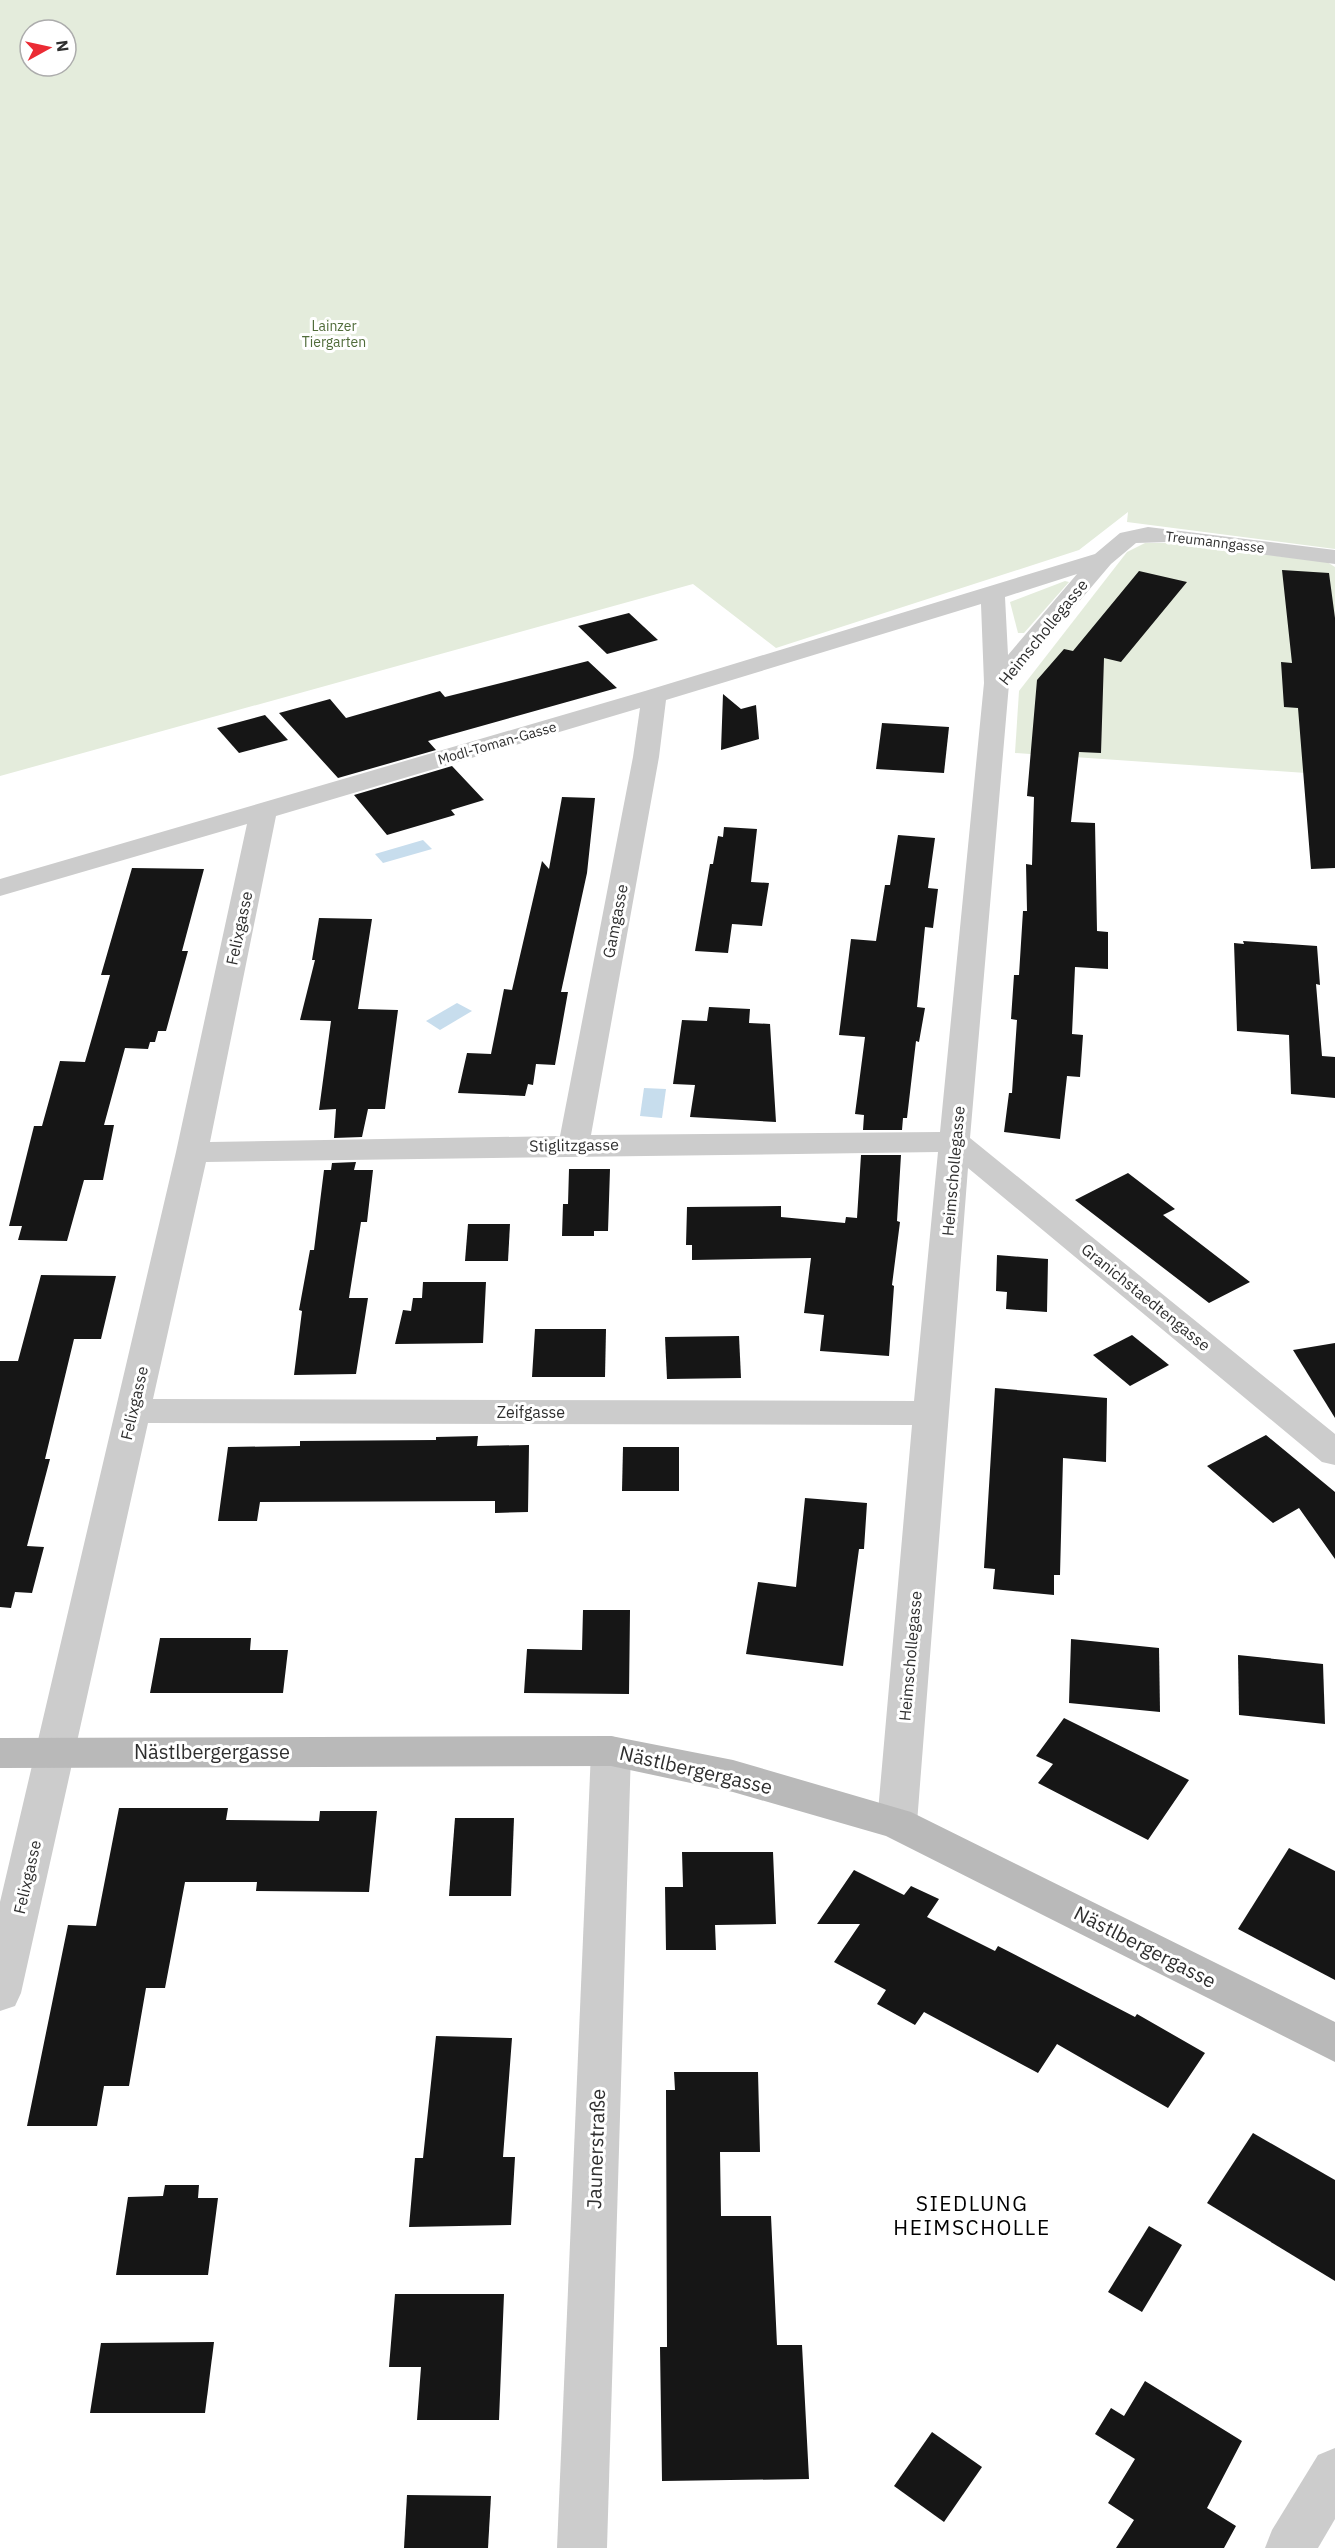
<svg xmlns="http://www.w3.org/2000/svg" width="1335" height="2548" font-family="'IBM Plex Sans',sans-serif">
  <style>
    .green { fill: #e4ecdc; fill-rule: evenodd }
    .water { fill: #c7dded }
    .building { fill: #161616 }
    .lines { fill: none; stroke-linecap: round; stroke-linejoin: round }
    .street { fill: #ccc; fill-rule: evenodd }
    .secondary { fill: #b9b9b9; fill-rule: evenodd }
    .labels { text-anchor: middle; stroke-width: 6; stroke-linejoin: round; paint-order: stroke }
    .far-park-label { font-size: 14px; fill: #506c3a; stroke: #fff }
    .far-street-label { font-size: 14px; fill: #2f2f2f; stroke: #fff }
    .street-label { font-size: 16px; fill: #2f2f2f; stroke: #fff }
    .near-street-label { font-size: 20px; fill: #2f2f2f; stroke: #fff }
    .near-neighbourhood-label { font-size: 21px; letter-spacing: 1.5px; fill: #000; stroke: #fff }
  </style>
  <rect width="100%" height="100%" fill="#fff"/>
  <!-- green -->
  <g class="green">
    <path d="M0,0H1335V549L1127,522L1128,512L1079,550L776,648L693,584L0,776ZM30,30H66V66H30Z"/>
    <polygon points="1145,543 1174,543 1327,562 1335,567 1335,775 1015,753 1019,691 1127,552"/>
    <polygon points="1065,581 1069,582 1024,633 1018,633 1010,602"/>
  </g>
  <!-- water -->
  <g class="water">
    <polygon points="423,840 432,849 383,863 375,854"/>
    <polygon points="457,1003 472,1011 440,1030 426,1021"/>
    <polygon points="644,1088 666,1089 662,1118 640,1116"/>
  </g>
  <!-- building -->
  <g class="building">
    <polygon points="1282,570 1329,573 1335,618 1335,868 1311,869 1298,708 1284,707 1281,662 1292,663"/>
    <polygon points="1139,571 1187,582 1121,662 1104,658 1101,753 1079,752 1071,822 1095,823 1097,931 1108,932 1108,969 1075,967 1072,1034 1083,1035 1080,1077 1067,1076 1060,1139 1004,1132 1009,1093 1012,1093 1017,1020 1011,1019 1014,975 1019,975 1023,911 1027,911 1026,864 1032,865 1034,797 1027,796 1037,680 1064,649 1073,651"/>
    <polygon points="629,613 658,640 607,654 578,626"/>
    <polygon points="588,661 617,688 428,741 436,750 338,778 279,713 330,699 346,718 440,691 445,697"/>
    <polygon points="723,694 741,709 756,705 759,739 721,750"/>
    <polygon points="265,715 288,740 239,753 217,728"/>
    <polygon points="882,723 949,727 944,773 876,769"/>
    <polygon points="452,766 484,800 451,810 455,815 387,835 354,795"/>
    <polygon points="562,797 595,798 587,873 561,992 568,992 555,1065 536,1064 533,1085 528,1084 525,1096 458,1093 467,1053 491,1054 504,989 512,990 542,861 549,869"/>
    <polygon points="724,827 757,829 751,882 769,883 762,926 732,924 728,953 695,951 710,864 713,864 718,836 723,837"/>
    <polygon points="898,835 935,838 928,888 938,889 933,928 925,927 917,1007 925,1008 919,1042 916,1041 907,1118 903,1118 902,1130 863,1130 864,1115 855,1114 865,1037 839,1035 851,939 876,941 885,885 890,885"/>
    <polygon points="132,868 204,869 182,951 188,951 166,1031 158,1031 155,1042 150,1042 148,1049 125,1048 104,1125 114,1125 103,1180 84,1180 67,1241 18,1240 22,1226 9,1226 34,1126 42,1126 60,1061 85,1062 110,975 101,975"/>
    <polygon points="319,918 372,919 358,1009 398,1010 385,1109 368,1109 362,1137 334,1138 336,1109 319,1110 331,1021 300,1020 315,960 312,960"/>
    <polygon points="1243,941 1317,946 1320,985 1316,984 1322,1056 1335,1057 1335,1098 1291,1094 1289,1035 1237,1031 1234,943 1244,944"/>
    <polygon points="709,1007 750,1009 749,1023 770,1024 776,1122 690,1117 695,1085 673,1084 682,1020 707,1021"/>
    <polygon points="861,1155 901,1155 897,1221 900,1222 892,1285 894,1286 889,1356 820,1351 824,1315 804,1313 811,1258 692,1260 692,1245 686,1245 687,1207 781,1206 781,1217 845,1223 846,1217 857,1218"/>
    <polygon points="356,1162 354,1170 373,1170 367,1222 361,1222 349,1298 368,1298 356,1374 294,1375 302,1311 299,1310 310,1250 314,1250 324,1170 331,1170 332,1163"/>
    <polygon points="569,1169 610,1169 608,1231 594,1231 594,1236 562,1236 563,1204 568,1204"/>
    <polygon points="1128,1173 1175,1209 1163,1215 1250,1282 1209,1303 1075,1200"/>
    <polygon points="468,1224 510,1224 508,1261 465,1261"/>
    <polygon points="997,1255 1048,1259 1047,1312 1006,1309 1007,1292 996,1291"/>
    <polygon points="41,1275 116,1276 101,1339 74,1339 45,1459 50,1459 27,1546 44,1547 32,1593 15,1592 11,1608 0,1607 0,1361 18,1361"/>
    <polygon points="423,1282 486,1282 483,1343 395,1344 403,1310 411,1311 413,1298 422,1298"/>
    <polygon points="535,1329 606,1329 605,1377 532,1377"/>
    <polygon points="1132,1335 1169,1365 1130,1386 1093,1355"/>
    <polygon points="739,1336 741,1378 667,1379 665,1337"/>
    <polygon points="1335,1343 1335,1418 1293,1350"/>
    <polygon points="995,1388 1107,1398 1106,1462 1063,1458 1060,1575 1054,1575 1054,1595 993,1589 995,1569 984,1568"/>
    <polygon points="1266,1435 1335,1492 1335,1559 1299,1508 1273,1523 1207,1466"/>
    <polygon points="478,1436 477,1446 529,1445 528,1512 495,1513 495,1501 260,1502 257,1521 218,1521 228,1447 300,1446 300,1441 436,1440 436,1437"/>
    <polygon points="623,1447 679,1447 679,1491 622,1491"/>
    <polygon points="805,1498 867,1503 864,1549 859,1549 843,1666 746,1654 758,1582 796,1587"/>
    <polygon points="583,1610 630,1610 629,1694 524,1693 527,1649 582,1650"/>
    <polygon points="160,1638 251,1638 250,1650 288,1650 283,1693 150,1693"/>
    <polygon points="1071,1639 1159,1648 1160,1712 1069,1703"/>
    <polygon points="1238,1655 1323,1664 1325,1724 1239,1715"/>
    <polygon points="1064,1718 1189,1780 1148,1840 1038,1783 1053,1764 1036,1756"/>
    <polygon points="119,1808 228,1808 226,1820 319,1821 320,1811 377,1811 369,1892 256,1891 257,1882 185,1882 165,1988 146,1988 129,2086 104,2086 97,2126 27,2126 68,1925 96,1926"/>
    <polygon points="455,1818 514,1818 511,1896 449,1896"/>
    <polygon points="1289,1848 1335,1871 1335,1980 1238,1929"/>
    <polygon points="682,1852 773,1852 776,1924 715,1925 716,1950 666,1950 665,1887 683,1887"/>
    <polygon points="854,1870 904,1895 911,1886 939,1899 927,1917 995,1951 998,1946 1135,2017 1137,2014 1205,2053 1168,2108 1057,2044 1038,2073 924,2012 915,2025 877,2004 886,1990 834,1962 860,1924 817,1924"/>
    <polygon points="436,2036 512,2038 503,2157 515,2157 511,2225 409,2227 415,2158 423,2158"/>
    <polygon points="674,2072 758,2072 760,2152 720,2152 721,2216 771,2216 777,2345 802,2345 809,2479 662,2481 660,2347 667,2347 666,2090 675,2090"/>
    <polygon points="1253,2133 1335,2180 1335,2281 1207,2203"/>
    <polygon points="165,2185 199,2185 198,2198 218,2198 208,2275 116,2275 128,2197 163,2196"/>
    <polygon points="1149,2226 1182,2245 1142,2312 1108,2292"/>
    <polygon points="395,2294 504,2294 499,2420 417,2420 421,2367 389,2367"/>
    <polygon points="214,2342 205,2413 90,2413 101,2343"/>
    <polygon points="1145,2381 1242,2441 1207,2508 1236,2526 1224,2548 1116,2548 1134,2520 1108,2503 1135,2459 1095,2434 1111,2408 1124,2416"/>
    <polygon points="932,2432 982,2467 944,2522 894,2486"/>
    <polygon points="407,2495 491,2496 488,2548 404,2548"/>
  </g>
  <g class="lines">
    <!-- street -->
    <g class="street">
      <path d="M1148,527L1335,550V564L1169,542L1136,543L1111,564L1009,684L970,1138L1335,1434V1465L1322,1462L968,1168L917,1823L911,1834L897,1839L883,1834L877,1823L912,1425L148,1423L21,1993L15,2006L0,2011V1902L176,1152L247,824L0,896V879L645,691L1095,554L1120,533ZM1077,574L1008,655L1005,597ZM981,604L984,683L940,1132L591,1135L659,757L666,700ZM640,708L633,757L560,1136L210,1142L276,816ZM938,1152L914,1401L153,1399L206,1162Z"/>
      <polygon points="611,1736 625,1740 631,1751 607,2548 557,2548 591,1751 597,1740"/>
      <polygon points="1335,2448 1335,2519 1318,2548 1265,2548 1272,2530 1318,2455"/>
    </g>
    <!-- secondary -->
    <polygon class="secondary" points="611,1736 733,1760 911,1812 1335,2022 1335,2062 886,1836 733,1792 611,1766 0,1768 0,1738"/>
  </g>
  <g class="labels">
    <!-- far-park labels -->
    <g class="far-park-label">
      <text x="334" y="331">Lainzer<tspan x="334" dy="16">Tiergarten</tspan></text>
    </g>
    <!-- far-street labels -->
    <g class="far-street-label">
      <text transform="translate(1215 542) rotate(7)" y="5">Treumanngasse</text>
      <text transform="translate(497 743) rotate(-16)" y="5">Modl-Toman-Gasse</text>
    </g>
    <!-- street labels -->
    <g class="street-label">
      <text transform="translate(1043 632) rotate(-51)" y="6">Heimschollegasse</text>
      <text transform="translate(615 921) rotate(-79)" y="6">Gamgasse</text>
      <text transform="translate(239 928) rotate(-78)" y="6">Felixgasse</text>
      <text transform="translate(574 1145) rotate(-1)" y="6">Stiglitzgasse</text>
      <text transform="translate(953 1171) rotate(-85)" y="6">Heimschollegasse</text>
      <text transform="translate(1146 1297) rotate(39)" y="6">Granichstaedtengasse</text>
      <text transform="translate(134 1403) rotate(-77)" y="6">Felixgasse</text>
      <text x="531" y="1418">Zeifgasse</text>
      <text transform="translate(910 1656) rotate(-85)" y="6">Heimschollegasse</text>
      <text transform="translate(27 1877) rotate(-77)" y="6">Felixgasse</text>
    </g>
    <!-- near-street labels -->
    <g class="near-street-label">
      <text x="212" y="1759">Nästlbergergasse</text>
      <text transform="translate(696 1770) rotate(13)" y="7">Nästlbergergasse</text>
      <text transform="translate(1145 1947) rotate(27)" y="7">Nästlbergergasse</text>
      <text transform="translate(596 2149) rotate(-88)" y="7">Jaunerstraße</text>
    </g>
    <!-- near-neighbourhood labels -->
    <g class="near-neighbourhood-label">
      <text x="972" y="2211">SIEDLUNG<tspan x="972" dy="24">HEIMSCHOLLE</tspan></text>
    </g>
  </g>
  <!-- north arrow -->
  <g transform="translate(48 48) rotate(82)"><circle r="28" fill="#ffffff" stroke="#acacac" stroke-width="1.5"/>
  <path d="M0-4.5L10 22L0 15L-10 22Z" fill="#eb2b34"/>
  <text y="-9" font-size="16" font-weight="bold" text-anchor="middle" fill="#2f2f2f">N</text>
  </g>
</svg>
